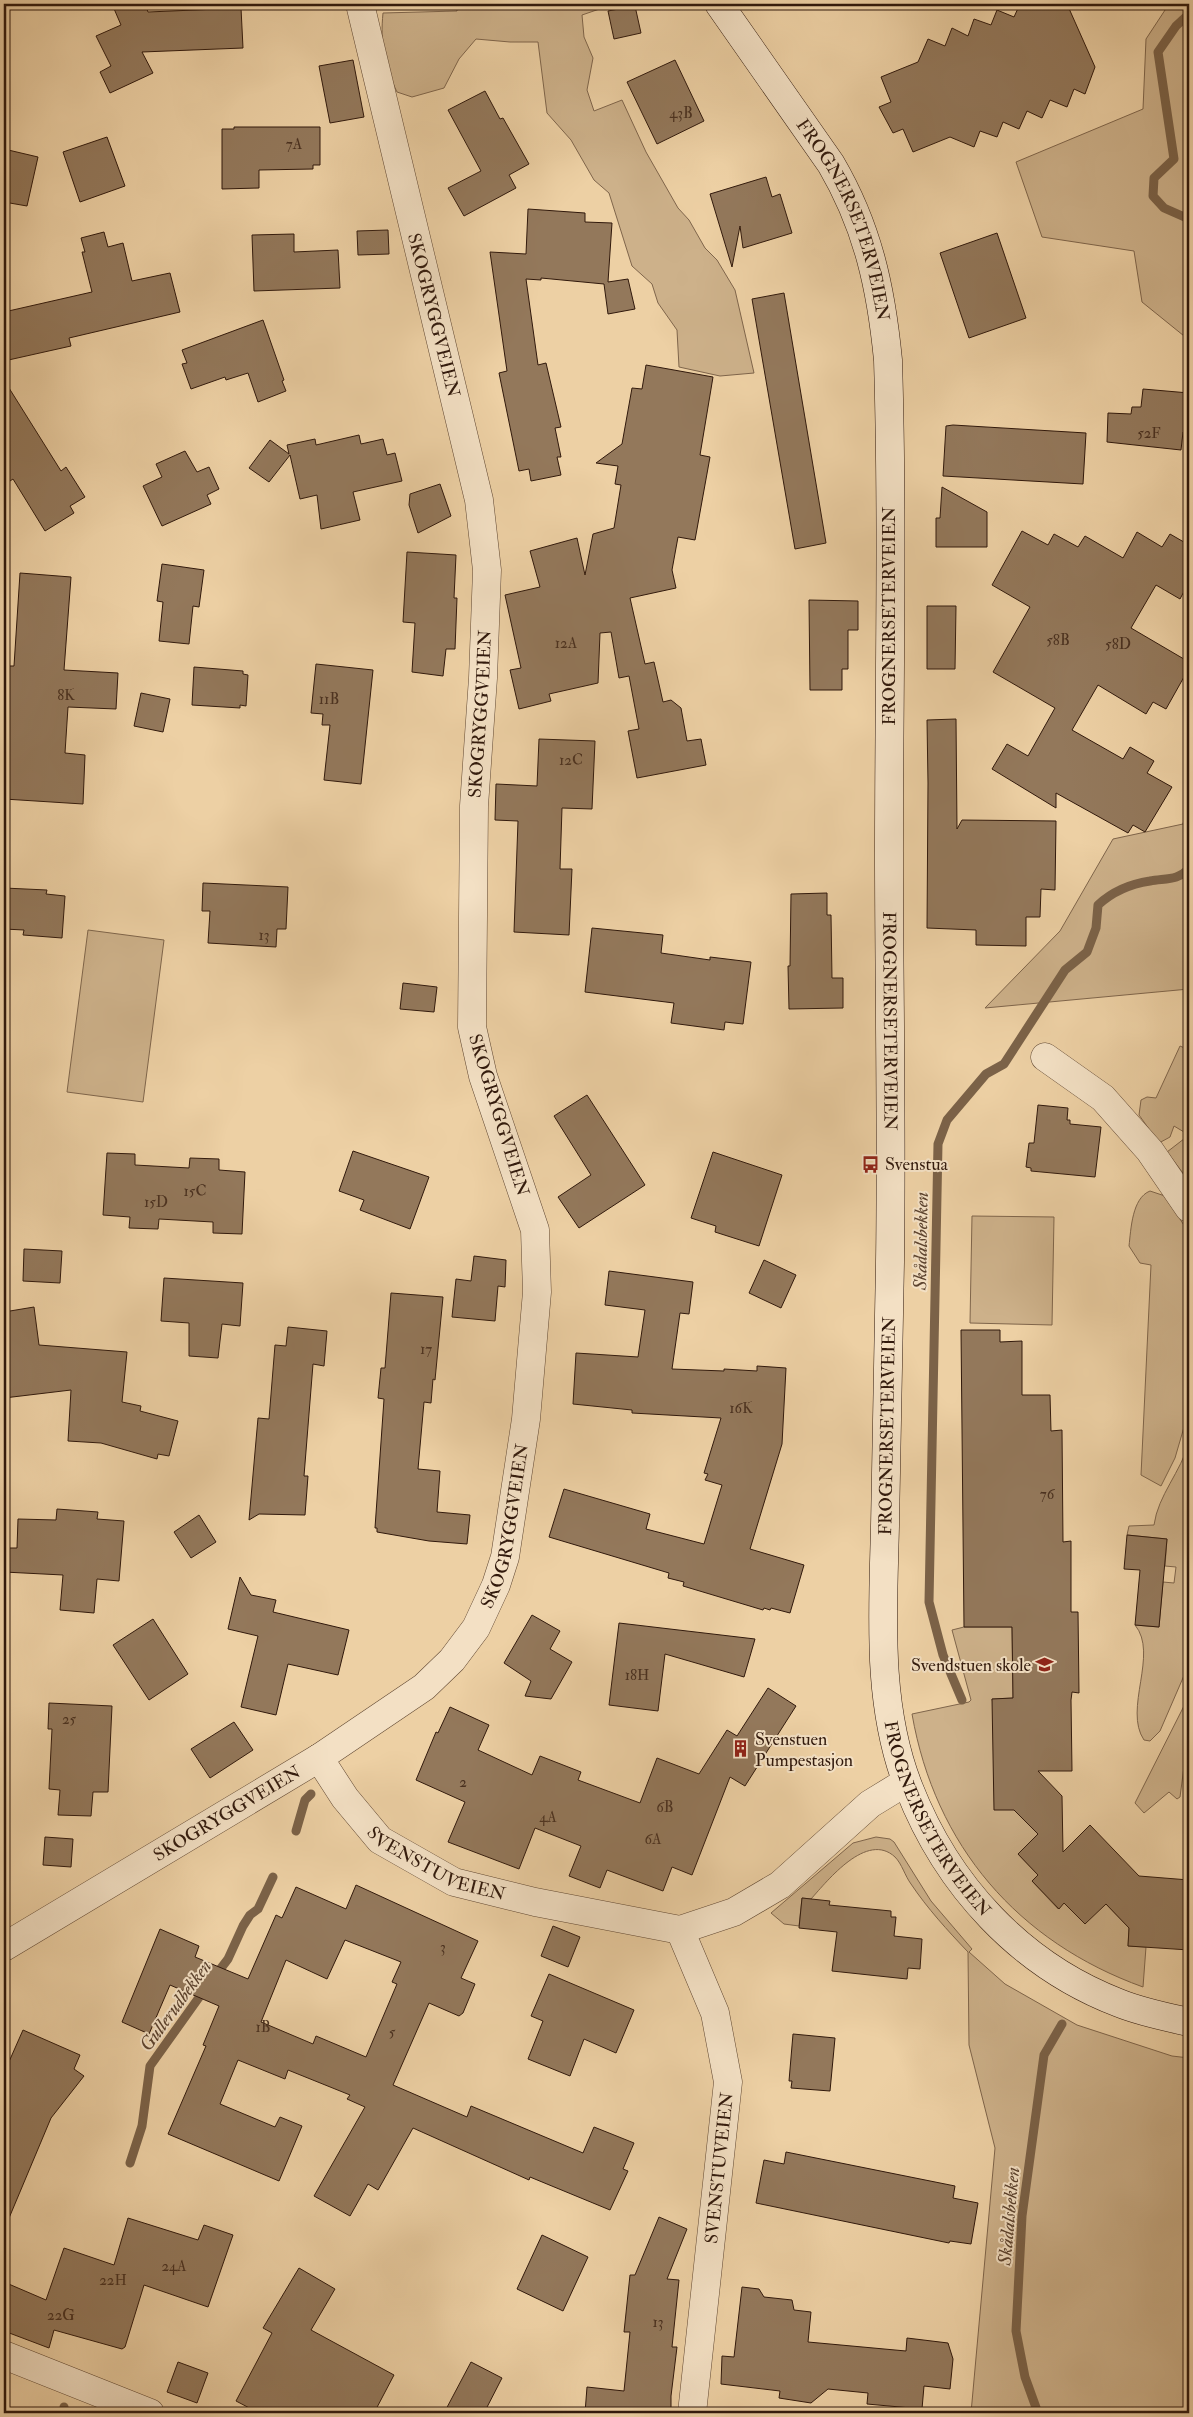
<svg xmlns="http://www.w3.org/2000/svg" width="1193" height="2417" font-family="'IM FELL Double Pica',serif">
  <style>
    .green { fill: #cdb18a; stroke: #7f654b }
    .lines { fill: none; stroke-linecap: round; stroke-linejoin: round }
    .stream { stroke: #7b6248; stroke-width: 9 }
    .building { fill: #93785b; stroke: #31190c; fill-rule: evenodd }
    .minor-casing { stroke: #604732; stroke-width: 29 }
    .secondary-casing { stroke: #31190c; stroke-width: 29 }
    .minor { stroke: #f3e0c4; stroke-width: 28 }
    .secondary { stroke: #f3e0c4; stroke-width: 28 }
    .labels { text-anchor: middle; stroke-width: 4; stroke-linejoin: round; paint-order: stroke }
    .number-label { font-size: 15px; fill: #4a3120 }
    .street-label { font-size: 18px; fill: #31190c; stroke: #f3e0c4 }
    .poi-label { font-size: 18px; fill: #31190c; stroke: #f3e0c4; text-anchor: start }
    .water-label { font-size: 19px; font-style: italic; fill: #5c432f; stroke: #f3e0c4 }
  </style>
  <rect width="100%" height="100%" fill="#edd0a4"/>
  <filter id="stains"><feTurbulence type="fractalNoise" baseFrequency=".004" numOctaves="4"/><feColorMatrix values="0 0 0 0 .2 0 0 0 0 .09 0 0 0 0 .02 0 0 0 .5 -.17"/></filter>
  <radialGradient id="worn" r=".72"><stop offset=".6" stop-color="#630" stop-opacity="0"/><stop offset="1" stop-color="#630" stop-opacity=".3"/></radialGradient>
  <!-- green -->
  <g class="green">
    <path d="M457,4H614L582,15L584,37L593,58L587,90L594,111L622,100L646,152L678,208L689,220L705,248L717,260L735,290L754,373L720,376L679,367L677,330L658,303L652,284L632,266L609,193L594,180L571,140L547,113L538,42H510L476,39L459,59L444,88L412,97L397,92C384,65 380,43 383,13L457,11Z"/>
    <polygon points="1169,4 1189,4 1189,340 1142,302 1134,251 1042,237 1016,162 1143,109 1146,39"/>
    <polygon points="1189,795 1189,989 985,1008 1060,931 1113,839 1183,824"/>
    <polygon points="88,930 164,940 143,1102 67,1092"/>
    <polygon points="1180,1046 1189,1050 1189,1181 1167,1152 1189,1135 1174,1126 1170,1137 1159,1143 1139,1115 1141,1100 1147,1097 1156,1098"/>
    <path d="M1150,1191L1165,1196L1189,1233V1410L1175,1458L1161,1486L1141,1475L1151,1265L1140,1263L1129,1246C1131,1229 1132,1198 1150,1191Z"/>
    <polygon points="972,1216 1054,1217 1052,1325 970,1323"/>
    <path d="M1189,1442V1664L1160,1731L1150,1741L1144,1740C1123,1709 1159,1654 1135,1625L1159,1627L1163,1582L1174,1583L1176,1567L1165,1566L1167,1539L1127,1535L1129,1526L1154,1525C1158,1495 1181,1472 1189,1442Z"/>
    <path d="M964,1627H1012L1013,1698L992,1699L1014,1810L1038,1834L1018,1854L1038,1875L1032,1881L1058,1909L1064,1903L1106,1904L1129,1928L1128,1946L1146,1947L1143,1987C1018,1942 935,1846 912,1714L969,1702L971,1700L952,1630Z"/>
    <polygon points="1189,1696 1189,1729 1180,1797 1177,1799 1169,1792 1144,1813 1135,1803"/>
    <path d="M876,1837L890,1839L894,1842L931,1901L972,1949L969,1952L1005,1984L1077,2025L1172,2056L1189,2058V2413H971L995,2148L969,2045L968,1952C948,1931 927,1908 911,1884C905,1876 902,1864 895,1857C867,1831 828,1880 811,1899L802,1898L799,1926L784,1924L771,1913L853,1843Z"/>
  </g>
  <g class="lines">
    <!-- stream -->
    <g class="stream">
      <polyline points="1187,4 1189,8"/>
      <polyline points="1189,14 1176,26 1158,52 1174,159 1154,178 1153,196 1164,208 1189,219"/>
      <path d="M962,1700L943,1655L929,1602L938,1144L947,1120L986,1074L1004,1064L1065,970L1087,952L1096,928L1098,905C1112,892 1130,884 1150,881C1164,878 1179,881 1189,868"/>
      <polyline points="296,1831 305,1800 311,1794"/>
      <polyline points="215,1976 228,1959 243,1926 250,1915 258,1909 273,1877"/>
      <polyline points="130,2163 142,2126 150,2066 205,1989"/>
      <polyline points="64,2407 64,2413"/>
      <polyline points="1038,2413 1025,2377 1016,2331 1022,2216 1044,2055 1062,2024"/>
    </g>
  </g>
  <!-- building -->
  <g class="building">
    <polygon points="112,4 145,4 148,12 241,8 243,48 142,52 153,73 110,93 100,72 111,66 96,36 121,25"/>
    <polygon points="1020,4 1067,4 1095,67 1085,94 1074,89 1067,107 1050,100 1042,118 1027,111 1019,129 1003,122 997,137 980,131 974,147 950,137 913,152 903,129 893,133 879,107 891,102 881,77 918,62 928,39 945,46 952,28 968,36 974,19 991,25 997,10 1014,17"/>
    <polygon points="635,6 641,33 614,39 608,11"/>
    <polygon points="353,60 364,117 330,123 319,66"/>
    <polygon points="675,60 704,121 657,144 627,82"/>
    <polygon points="485,91 500,119 503,118 529,164 509,175 516,188 464,216 448,188 481,171 448,110"/>
    <polygon points="234,127 320,127 320,165 313,165 313,169 259,170 259,188 222,189 222,129 234,129"/>
    <polygon points="107,137 125,186 80,202 63,152"/>
    <polygon points="4,149 38,157 27,206 4,202"/>
    <polygon points="766,177 772,197 780,194 792,233 743,248 740,226 732,267 710,194"/>
    <polygon points="528,209 585,213 585,222 612,223 608,282 628,279 635,309 608,314 604,284 541,278 541,280 526,279 538,365 546,363 561,427 555,428 561,457 557,457 561,475 531,481 529,469 519,471 499,373 507,371 490,252 526,254"/>
    <polygon points="388,230 389,254 358,255 357,231"/>
    <polygon points="104,232 108,247 123,243 132,281 170,273 180,312 69,338 71,346 4,361 4,312 92,292 82,252 85,252 81,238"/>
    <polygon points="997,233 1026,318 969,338 940,253"/>
    <polygon points="294,234 294,252 338,250 340,288 254,291 252,235"/>
    <polygon points="784,293 826,543 795,549 752,299"/>
    <polygon points="263,320 284,380 282,381 286,391 258,402 248,373 226,380 225,377 191,389 182,364 187,363 182,350"/>
    <polygon points="646,365 713,377 700,455 710,457 695,540 678,537 672,570 676,588 630,598 645,664 654,662 663,702 671,700 681,708 687,741 701,739 706,765 637,778 628,731 639,729 629,676 619,678 611,632 600,633 598,683 549,694 551,701 519,709 510,670 521,668 505,595 540,587 530,551 577,538 585,575 593,534 614,528 621,485 615,484 618,466 596,463 622,444 632,388 642,389"/>
    <polygon points="4,380 61,471 66,467 85,497 70,506 74,513 45,531 13,479 4,485"/>
    <polygon points="1143,389 1189,393 1189,433 1183,432 1181,450 1107,442 1108,413 1131,414 1132,407 1141,407"/>
    <polygon points="953,425 1086,433 1083,484 943,476 946,426"/>
    <polygon points="359,435 361,444 383,439 387,455 395,453 402,481 353,492 360,520 321,529 317,495 300,499 290,455 269,482 249,468 270,440 289,454 287,445 315,439 316,445"/>
    <polygon points="185,451 197,472 209,467 219,489 207,495 211,504 162,526 143,486 162,477 156,464"/>
    <polygon points="440,484 451,516 418,533 409,505 410,494"/>
    <polygon points="942,487 987,512 987,547 936,547 936,518 940,518"/>
    <polygon points="1022,531 1048,545 1054,534 1078,547 1085,536 1123,558 1137,532 1162,547 1170,534 1189,545 1189,582 1180,599 1156,585 1131,628 1189,662 1189,668 1166,709 1153,702 1146,714 1098,685 1072,730 1123,759 1130,747 1154,761 1147,773 1172,787 1145,832 1133,825 1128,833 1056,793 1056,808 992,769 1007,744 1028,756 1055,708 993,672 1030,607 992,585"/>
    <polygon points="407,552 456,555 454,598 457,598 455,649 446,649 443,676 412,672 415,623 403,622"/>
    <polygon points="162,564 204,570 199,607 193,606 189,644 159,641 163,602 157,601"/>
    <polygon points="20,573 71,577 64,670 118,673 116,709 68,707 65,753 85,755 83,804 4,799 4,666 14,666"/>
    <polygon points="809,600 858,601 858,630 848,630 848,669 842,669 842,690 810,690"/>
    <polygon points="927,606 956,606 955,669 927,669"/>
    <polygon points="316,664 373,670 361,784 324,780 330,725 322,725 323,714 311,713"/>
    <polygon points="194,667 243,671 243,674 248,675 246,706 240,705 240,708 192,705"/>
    <polygon points="141,693 170,699 163,732 134,726"/>
    <polygon points="956,719 957,829 962,820 1056,821 1055,890 1041,889 1040,917 1026,917 1026,946 976,945 976,930 927,928 928,783 927,720"/>
    <polygon points="539,739 595,741 592,809 562,808 560,869 572,869 569,935 514,932 518,821 495,820 496,784 537,786"/>
    <polygon points="203,883 288,887 286,929 277,929 276,947 208,943 210,911 202,911"/>
    <polygon points="4,888 47,890 46,894 65,896 62,938 23,935 24,930 4,929"/>
    <polygon points="827,893 827,915 831,915 832,978 843,978 843,1008 789,1009 788,966 790,966 791,894"/>
    <polygon points="592,928 663,935 661,953 710,960 710,957 751,962 743,1024 725,1022 724,1030 671,1023 674,1003 585,992"/>
    <polygon points="403,983 437,987 434,1012 400,1009"/>
    <polygon points="587,1095 645,1185 579,1228 558,1197 591,1175 554,1116"/>
    <polygon points="1038,1105 1068,1108 1067,1120 1070,1120 1070,1124 1101,1127 1095,1177 1031,1171 1031,1168 1026,1167 1029,1143 1034,1143"/>
    <polygon points="353,1151 429,1177 410,1229 360,1210 364,1200 339,1191"/>
    <polygon points="713,1152 782,1175 759,1246 715,1232 716,1226 691,1218"/>
    <polygon points="107,1153 135,1154 135,1165 189,1168 190,1158 219,1159 219,1170 245,1172 242,1234 213,1233 213,1222 159,1219 158,1229 129,1228 130,1217 103,1215"/>
    <polygon points="24,1249 62,1251 60,1283 23,1281"/>
    <polygon points="474,1256 506,1260 505,1287 498,1286 495,1321 452,1317 456,1279 471,1281"/>
    <polygon points="764,1260 796,1275 781,1308 749,1293"/>
    <polygon points="609,1271 693,1282 689,1314 680,1313 672,1369 724,1371 724,1369 757,1371 757,1366 786,1368 782,1444 750,1549 804,1565 790,1613 771,1608 770,1610 764,1608 763,1610 683,1586 684,1582 668,1578 669,1573 549,1537 564,1489 650,1514 646,1529 704,1544 722,1485 705,1480 708,1474 704,1473 721,1418 632,1413 632,1410 573,1404 576,1353 638,1357 645,1310 605,1305"/>
    <polygon points="164,1278 243,1283 240,1326 222,1324 218,1358 189,1356 189,1323 161,1321"/>
    <polygon points="391,1293 443,1297 435,1380 433,1379 431,1403 424,1402 418,1469 440,1471 437,1512 470,1515 467,1544 429,1541 377,1532 377,1528 375,1528 384,1399 378,1398 381,1368 385,1368"/>
    <polygon points="34,1307 39,1345 127,1352 122,1402 141,1406 140,1411 178,1421 169,1456 158,1454 157,1459 101,1443 68,1441 71,1390 4,1398 4,1312"/>
    <polygon points="288,1327 327,1331 324,1366 313,1364 304,1476 308,1476 305,1515 259,1514 249,1520 258,1418 269,1419 275,1345 286,1346"/>
    <polygon points="961,1330 1000,1330 1000,1342 1022,1341 1022,1395 1050,1395 1051,1431 1062,1430 1063,1542 1071,1541 1071,1612 1078,1612 1079,1693 1072,1692 1071,1700 1072,1771 1038,1771 1062,1796 1063,1852 1090,1825 1139,1876 1189,1880 1189,1950 1128,1946 1129,1928 1106,1904 1085,1924 1064,1903 1059,1909 1032,1881 1038,1875 1018,1854 1038,1834 1014,1810 994,1810 992,1699 1013,1698 1012,1627 964,1627"/>
    <polygon points="57,1509 98,1512 97,1519 124,1521 119,1581 97,1579 94,1613 60,1610 63,1575 4,1572 4,1548 17,1548 18,1519 56,1520"/>
    <polygon points="199,1515 216,1542 191,1558 174,1532"/>
    <polygon points="1127,1535 1167,1539 1159,1627 1135,1625 1140,1570 1124,1569"/>
    <polygon points="240,1577 251,1595 276,1600 273,1612 349,1630 338,1675 288,1664 276,1715 241,1707 258,1636 228,1629"/>
    <polygon points="532,1615 560,1631 550,1649 572,1662 551,1699 525,1696 531,1681 504,1663"/>
    <polygon points="153,1619 188,1674 149,1700 113,1645"/>
    <polygon points="619,1623 755,1639 744,1677 665,1654 658,1711 609,1705"/>
    <polygon points="768,1688 796,1706 745,1786 730,1777 692,1875 672,1867 663,1891 607,1870 600,1888 569,1876 581,1846 535,1828 519,1869 448,1842 465,1802 416,1780 436,1732 438,1733 450,1707 489,1725 478,1750 532,1775 540,1756 581,1772 578,1780 640,1803 657,1758 699,1774 727,1730 737,1736"/>
    <polygon points="49,1703 112,1706 108,1792 93,1792 91,1816 58,1815 60,1790 49,1789 52,1729 48,1729"/>
    <polygon points="234,1722 253,1750 210,1778 191,1749"/>
    <polygon points="45,1837 73,1839 71,1867 43,1865"/>
    <path d="M356,1885L478,1941L461,1978L475,1984L463,2013L459,2016L429,2003L393,2085L467,2117L471,2106L583,2153L594,2127L634,2143L623,2169L628,2171L610,2210L530,2177L529,2180L413,2128L378,2190L368,2184L350,2216L314,2196L365,2107L347,2099L350,2095L288,2070L285,2079L238,2060L220,2104L275,2127L280,2117L302,2126L279,2181L168,2134L206,2046L203,2045L219,2006L170,1985L149,2034L122,2022L160,1929L199,1946L195,1957L248,1979L276,1915L282,1918L296,1887L346,1909ZM345,1940L401,1962L392,1982L397,1984L366,2057L316,2036L313,2044L261,2022L286,1960L327,1979Z"/>
    <polygon points="802,1898 830,1901 829,1905 891,1911 891,1917 896,1917 894,1936 922,1939 920,1969 908,1968 907,1979 832,1971 837,1932 799,1928"/>
    <polygon points="553,1926 580,1937 568,1967 541,1956"/>
    <polygon points="549,1974 634,2010 616,2053 584,2039 570,2076 528,2059 543,2021 531,2016"/>
    <polygon points="23,2030 80,2055 74,2069 84,2076 51,2118 4,2230 4,2073"/>
    <polygon points="793,2034 835,2038 830,2091 791,2088 792,2081 789,2081"/>
    <polygon points="786,2152 955,2186 953,2198 978,2203 971,2244 950,2241 949,2243 756,2203 764,2160 784,2164"/>
    <polygon points="659,2217 687,2229 667,2279 679,2280 672,2347 677,2347 671,2396 671,2413 585,2413 587,2387 624,2391 630,2332 624,2332 630,2275 635,2275"/>
    <polygon points="128,2218 198,2240 204,2225 233,2235 208,2307 144,2285 125,2347 122,2349 54,2330 49,2348 4,2331 4,2282 46,2300 64,2248 114,2265"/>
    <polygon points="542,2235 588,2257 563,2311 517,2289"/>
    <polygon points="299,2268 335,2289 311,2330 394,2375 374,2413 259,2413 236,2401 272,2333 263,2328"/>
    <polygon points="742,2287 759,2289 764,2297 792,2300 794,2310 811,2312 808,2342 906,2351 907,2338 948,2343 953,2359 950,2389 924,2386 922,2409 867,2404 868,2393 828,2389 811,2403 779,2398 780,2391 721,2384 722,2356 734,2357"/>
    <polygon points="178,2362 208,2373 197,2403 167,2392"/>
    <polygon points="471,2362 502,2378 484,2413 444,2413"/>
  </g>
  <g class="lines">
    <defs>
      <g id="minor">
        <polyline points="1045,1057 1103,1098 1150,1151 1189,1208"/>
        <path id="s1" d="M319,1758L345,1798L380,1840L454,1882L535,1902L680,1930L734,1912L780,1885L870,1804L906,1782"/>
        <polyline points="680,1930 715,2013 728,2082 692,2413"/>
        <path id="s2" d="M4,1947L319,1758L424,1687L452,1660L476,1628L496,1585L505,1557L526,1419L537,1292L535,1230L483,1076L472,1027L474,806L483,678L487,570L479,500L360,4"/>
        <polyline points="4,2355 150,2413"/>
      </g>
      <g id="secondary">
        <path id="s3" d="M719,4L831,164C868,227 881,288 888,360C893,524 889,688 889,852C889,989 892,1125 890,1262C889,1350 887,1438 885,1526C883,1613 876,1705 909,1788C947,1885 1020,1965 1119,2003C1141,2012 1166,2017 1189,2022"/>
      </g>
    </defs>
    <!-- minor casing -->
    <use href="#minor" class="minor-casing"/>
    <!-- secondary casing -->
    <use href="#secondary" class="secondary-casing"/>
    <!-- minor -->
    <use href="#minor" class="minor"/>
    <!-- secondary -->
    <use href="#secondary" class="secondary"/>
  </g>
  <!-- icons -->
  <defs>
    <symbol id="bus-bare" viewBox="-9 -9 18 18"><path d="M-5-6H5V4H4V6H2V4H-2V6H-4V4H-5ZM-3.5-4V0h7V-4ZM-3.5 1.2v1.5H-2V1.2ZM2 1.2v1.5H3.5V1.2Z" fill="#8f2418" stroke="#f3e0c4" stroke-width="2.5" paint-order="stroke"/></symbol>
    <symbol id="school-bare" viewBox="-9 -9 18 18"><path d="M0-5L7-2L0 1L-7-2ZM-4 1L0 2.5L4 1V4Q0 6-4 4Z" fill="#8f2418" stroke="#f3e0c4" stroke-width="2.5" paint-order="stroke"/></symbol>
    <symbol id="building-bare" viewBox="-9 -9 18 18"><path d="M-4-6H4V6H1V3H-1V6H-4ZM-2.5-4.3h1.7v1.8h-1.7ZM.8-4.3h1.7v1.8H.8ZM-2.5-1h1.7V.8h-1.7ZM.8-1h1.7V.8H.8Z" fill="#8f2418" stroke="#f3e0c4" stroke-width="2.5" paint-order="stroke"/></symbol>
  </defs>
  <g fill-rule="evenodd">
    <use href="#bus-bare" x="858" y="1152" width="25" height="25"/>
    <use href="#school-bare" x="1032" y="1652" width="25" height="25"/>
    <use href="#building-bare" x="728" y="1736" width="25" height="25"/>
  </g>
  <g class="labels">
    <!-- number labels -->
    <g class="number-label">
      <text x="681" y="118">43B</text>
      <text x="294" y="149">7A</text>
      <text x="1149" y="438">52F</text>
      <text x="1058" y="645">58B</text>
      <text x="566" y="648">12A</text>
      <text x="1118" y="649">58D</text>
      <text x="66" y="700">8K</text>
      <text x="329" y="704">11B</text>
      <text x="571" y="765">12C</text>
      <text x="264" y="940">13</text>
      <text x="195" y="1196">15C</text>
      <text x="156" y="1207">15D</text>
      <text x="426" y="1354">17</text>
      <text x="741" y="1413">16K</text>
      <text x="1047" y="1499">76</text>
      <text x="637" y="1680">18H</text>
      <text x="69" y="1724">25</text>
      <text x="463" y="1787">2</text>
      <text x="665" y="1812">6B</text>
      <text x="548" y="1822">4A</text>
      <text x="653" y="1844">6A</text>
      <text x="443" y="1952">3</text>
      <text x="263" y="2032">1B</text>
      <text x="392" y="2037">5</text>
      <text x="174" y="2271">24A</text>
      <text x="113" y="2285">22H</text>
      <text x="61" y="2320">22G</text>
      <text x="658" y="2327">13</text>
    </g>
    <!-- street labels -->
    <g class="street-label">
      <text dy="6" stroke="none"><textPath href="#s3" startOffset="252">FROGNERSETERVEIEN</textPath></text>
      <text transform="translate(434 315) rotate(76)" y="6">SKOGRYGGVEIEN</text>
      <text transform="translate(889 616) rotate(-90)" y="6">FROGNERSETERVEIEN</text>
      <text dy="6" stroke="none"><textPath href="#s2" startOffset="1505">SKOGRYGGVEIEN</textPath></text>
      <text dy="6" stroke="none"><textPath href="#s3" startOffset="1062">FROGNERSETERVEIEN</textPath></text>
      <text transform="translate(499 1115) rotate(73)" y="6">SKOGRYGGVEIEN</text>
      <text transform="translate(887 1426) rotate(-89)" y="6">FROGNERSETERVEIEN</text>
      <text dy="6" stroke="none"><textPath href="#s2" startOffset="680">SKOGRYGGVEIEN</textPath></text>
      <text dy="6" stroke="none"><textPath href="#s2" startOffset="260">SKOGRYGGVEIEN</textPath></text>
      <text dy="6" stroke="none"><textPath href="#s3" startOffset="1872">FROGNERSETERVEIEN</textPath></text>
      <text dy="6" stroke="none"><textPath href="#s1" startOffset="164">SVENSTUVEIEN</textPath></text>
      <text transform="translate(719 2168) rotate(-84)" y="6">SVENSTUVEIEN</text>
    </g>
    <!-- poi labels -->
    <g class="poi-label">
      <text x="885" y="1170">Svenstua</text>
      <text x="1031" y="1671" text-anchor="end">Svendstuen skole</text>
      <text x="755" y="1745">Svenstuen<tspan x="755" dy="21">Pumpestasjon</tspan></text>
    </g>
    <!-- water labels -->
    <g class="water-label">
      <text transform="translate(920 1241) rotate(-89)" y="7">Skådalsbekken</text>
      <text transform="translate(175 2005) rotate(-54)" y="7">Gullerudbekken</text>
      <text transform="translate(1008 2216) rotate(-85)" y="7">Skådalsbekken</text>
    </g>
  </g>
  <!-- margin -->
  <rect width="1193" height="2417" fill="none" stroke="#edd0a4" stroke-width="20"/>
  <rect x="5" y="5" width="1183" height="2407" fill="none" stroke="#31190c" stroke-width="2.5"/>
  <rect x="10" y="10" width="1173" height="2397" fill="none" stroke="#31190c"/>
  <rect width="100%" height="100%" filter="url(#stains)"/>
  <rect width="100%" height="100%" fill="url(#worn)"/>
</svg>
